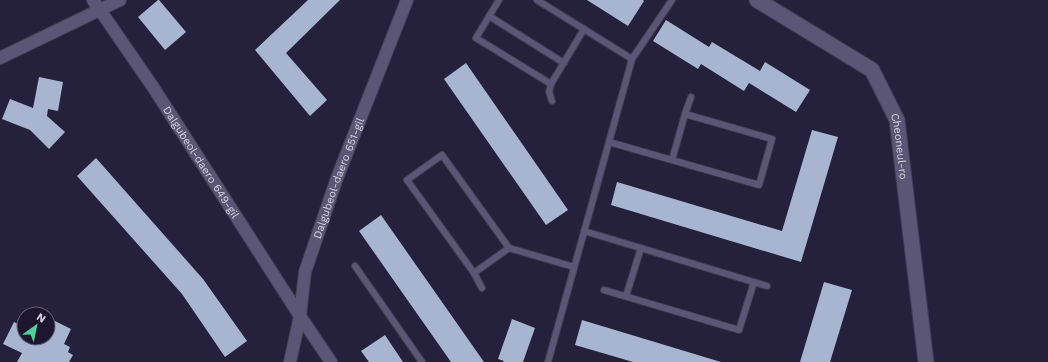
<svg xmlns="http://www.w3.org/2000/svg" width="1048" height="362" font-family="'Work Sans',sans-serif">
  <style>
    .building { fill: #a8b5d0 }
    .lines { fill: none; stroke-linecap: round; stroke-linejoin: round }
    .service-casing { stroke: #423c53; stroke-width: 8 }
    .minor-casing { stroke: #423c53; stroke-width: 14 }
    .tertiary-casing { stroke: #423c53; stroke-width: 17 }
    .service { stroke: #5b5675; stroke-width: 6 }
    .minor { stroke: #5b5675; stroke-width: 12 }
    .tertiary { stroke: #5b5675; stroke-width: 15 }
    .labels { text-anchor: middle; stroke-width: 4; stroke-linejoin: round; paint-order: stroke }
    .street-label { font-size: 11px; fill: #d3d1e3; stroke: #1c1630 }
  </style>
  <rect width="100%" height="100%" fill="#25203b"/>
  <!-- building -->
  <g class="building">
    <polygon points="158,0 159,0 186,32 165,50 138,17"/>
    <polygon points="308,0 340,0 286,53 327,100 310,116 255,50"/>
    <polygon points="587,0 643,0 644,1 628,26"/>
    <polygon points="666,20 709,47 712,42 760,71 765,62 810,90 796,112 749,83 744,91 701,64 698,69 653,41"/>
    <polygon points="466,63 568,210 546,225 444,79"/>
    <polygon points="39,77 63,82 58,111 48,109 47,116 65,132 49,149 30,130 2,119 10,99 33,108"/>
    <polygon points="812,130 838,137 801,262 611,205 617,182 782,231"/>
    <polygon points="96,158 203,279 247,341 225,357 182,294 77,176"/>
    <polygon points="381,215 484,362 451,362 359,231"/>
    <polygon points="824,282 852,290 830,362 800,362"/>
    <polygon points="49,318 71,329 64,344 70,347 68,352 73,355 69,362 17,362 22,353 3,344 14,322 24,327 24,338 48,338"/>
    <polygon points="512,319 535,328 523,362 503,362 504,361 498,359"/>
    <polygon points="582,320 721,362 633,362 575,345"/>
    <polygon points="385,335 403,362 369,362 361,351"/>
  </g>
  <g class="lines">
    <defs>
      <g id="service">
        <polyline points="499,0 476,38 551,84"/>
        <polyline points="537,0 632,59"/>
        <polyline points="489,16 564,63"/>
        <polyline points="552,101 549,92 551,84 584,29"/>
        <polyline points="685,114 691,97"/>
        <polyline points="609,142 759,185 772,139 685,114 672,160"/>
        <polyline points="584,231 767,286"/>
        <polyline points="509,248 474,273 407,180 442,155 509,248 574,267"/>
        <polyline points="355,266 422,362"/>
        <polyline points="474,273 482,288"/>
        <polyline points="604,290 739,330 754,282"/>
        <polyline points="626,296 641,248"/>
        <polyline points="548,362 632,59 672,0"/>
      </g>
      <g id="minor">
        <path id="s1" d="M93,0L153,87L300,316L331,362"/>
        <polyline points="0,58 120,0"/>
        <path id="s2" d="M290,362L300,316L305,272L337,178L407,0"/>
      </g>
      <g id="tertiary">
        <path id="s3" d="M757,0L872,70L897,120L926,362"/>
      </g>
    </defs>
    <!-- service casing -->
    <use href="#service" class="service-casing"/>
    <!-- minor casing -->
    <use href="#minor" class="minor-casing"/>
    <!-- tertiary casing -->
    <use href="#tertiary" class="tertiary-casing"/>
    <!-- service -->
    <use href="#service" class="service"/>
    <!-- minor -->
    <use href="#minor" class="minor"/>
    <!-- tertiary -->
    <use href="#tertiary" class="tertiary"/>
  </g>
  <g class="labels">
    <!-- street labels -->
    <g class="street-label">
      <text dy="4" stroke="none"><textPath href="#s3" startOffset="217">Cheoneul-ro</textPath></text>
      <text dy="4" stroke="none"><textPath href="#s1" startOffset="195">Dalgubeol-daero 649-gil</textPath></text>
      <text dy="4" stroke="none"><textPath href="#s2" startOffset="191">Dalgubeol-daero 651-gil</textPath></text>
    </g>
  </g>
  <!-- north arrow -->
  <g transform="translate(36 326) rotate(33)"><circle r="19" fill="#1c1630" stroke="#656178"/>
  <path d="M0-3L7 15L0 10L-7 15Z" fill="#4fd399"/>
  <text y="-6" font-size="11" font-weight="bold" text-anchor="middle" fill="#d3d1e3">N</text>
  </g>
</svg>
